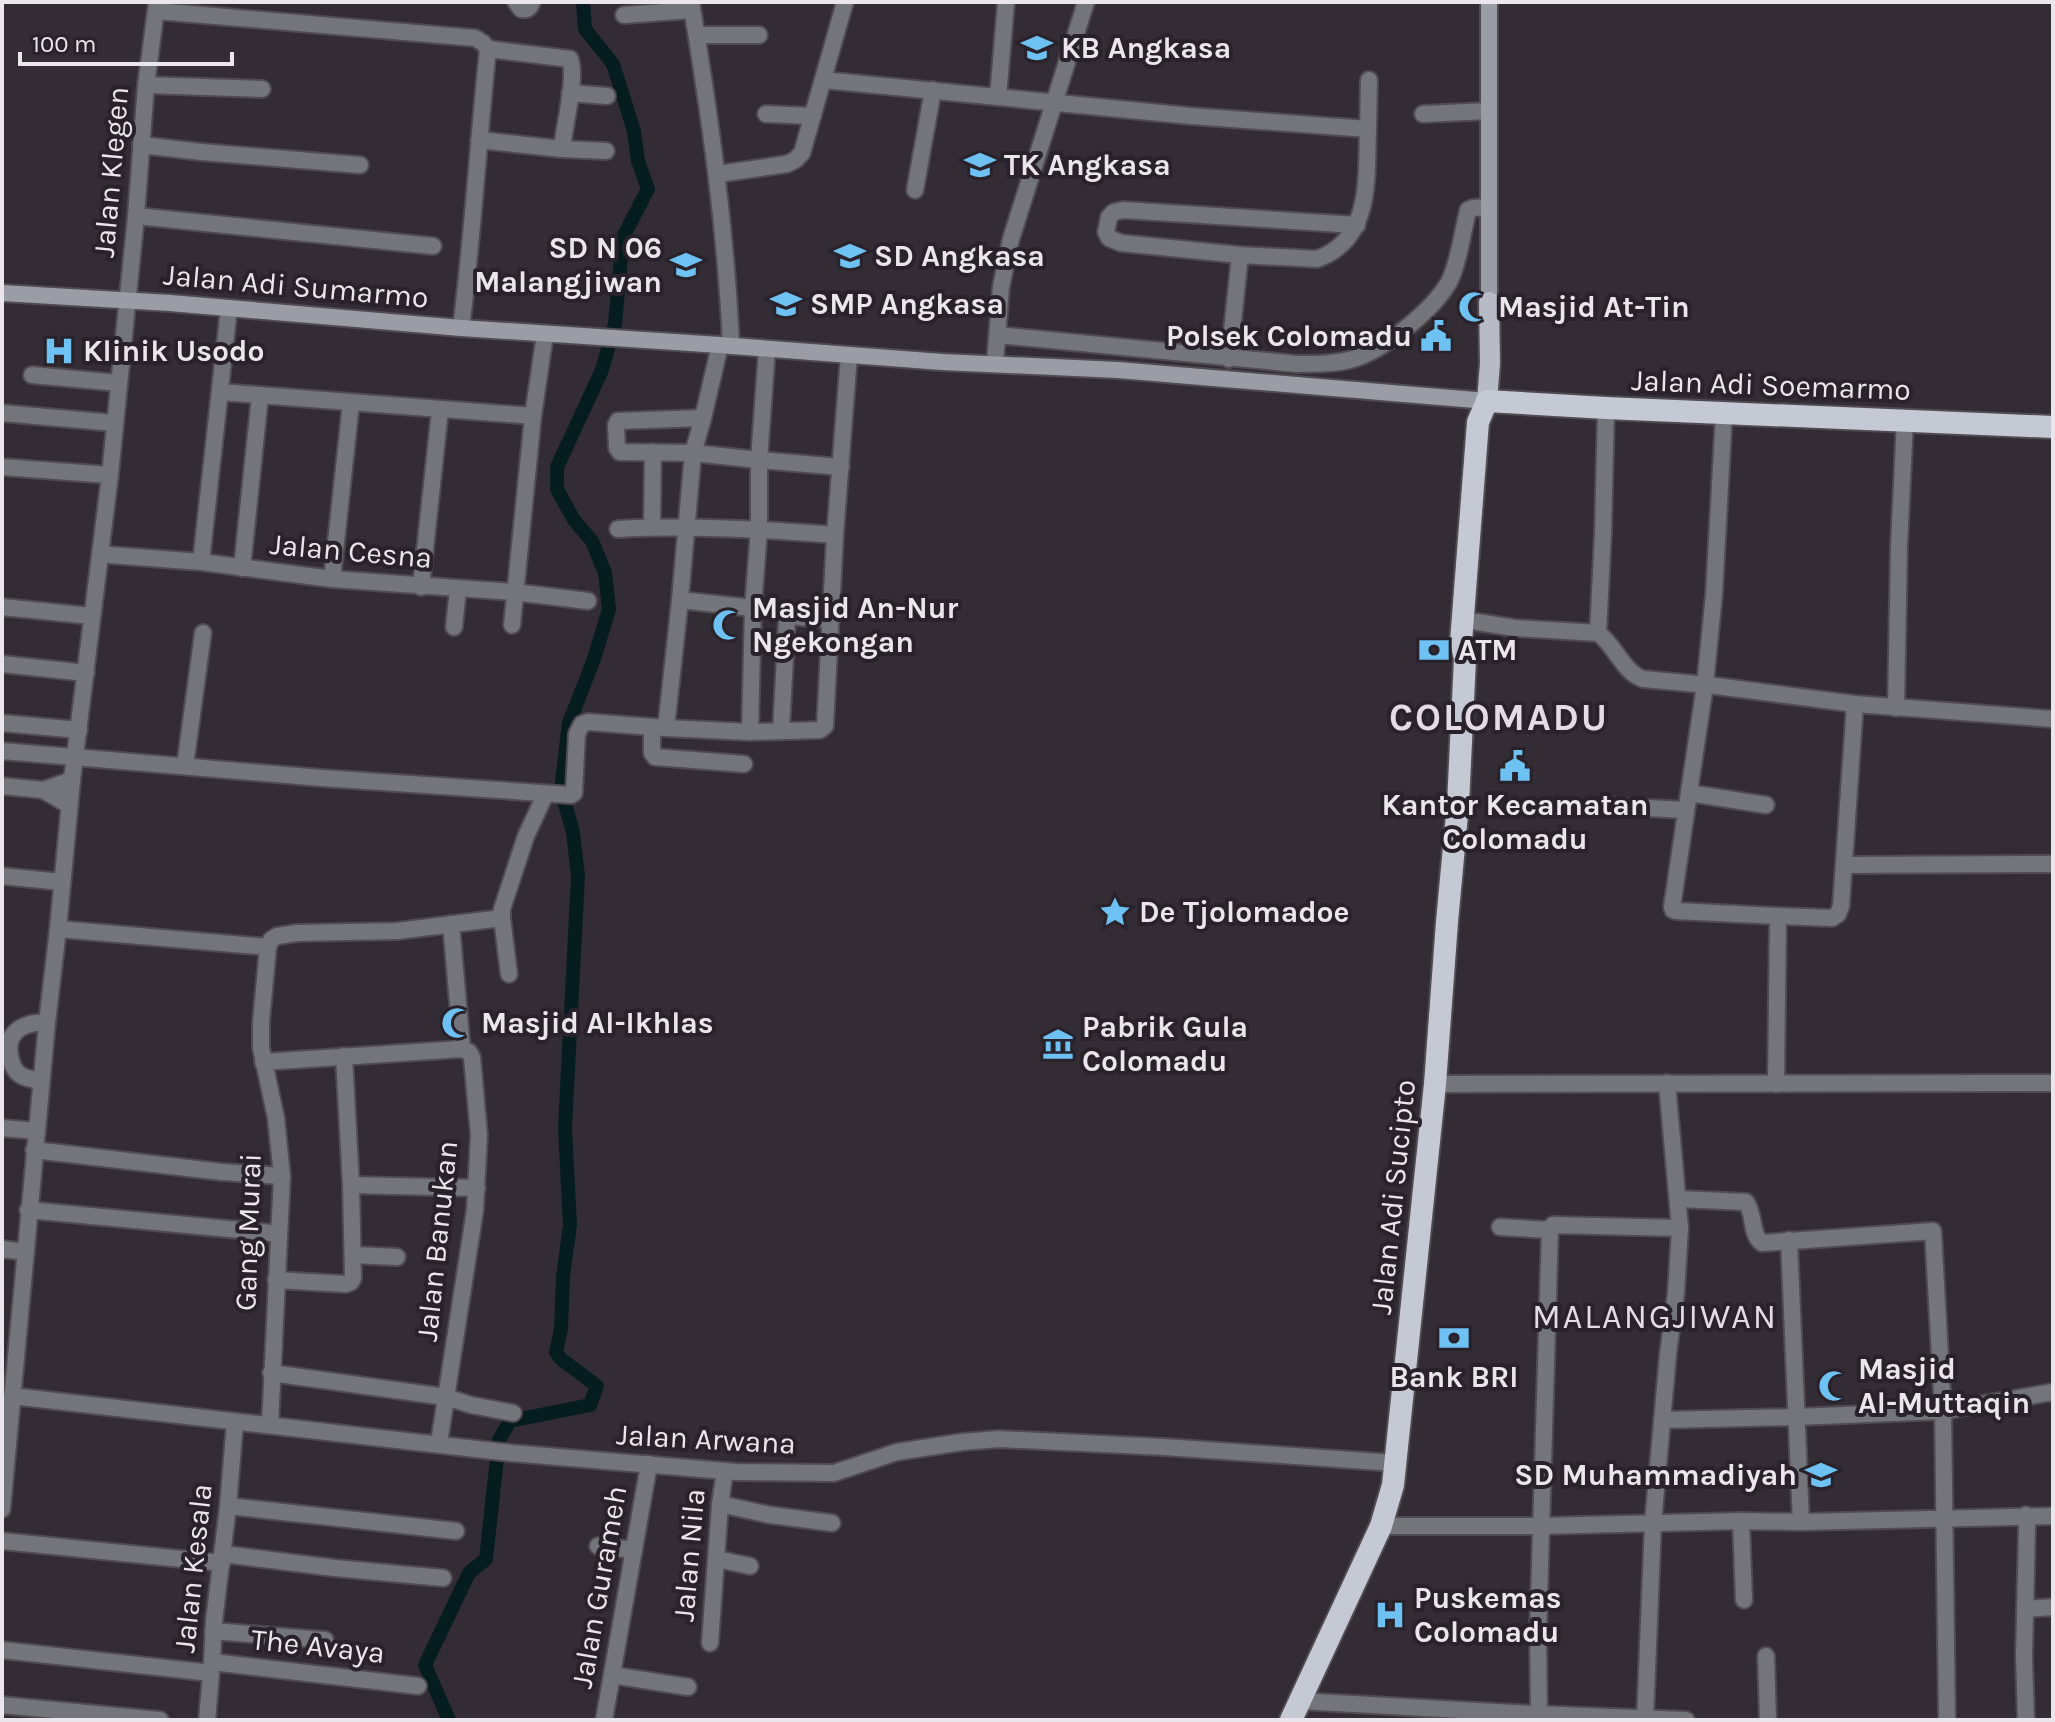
<svg xmlns="http://www.w3.org/2000/svg" width="2055" height="1722" font-family="Karla,sans-serif">
  <style>
    .lines { fill: none; stroke-linecap: round; stroke-linejoin: round }
    .canal { stroke: #061d1f; stroke-width: 14 }
    .minor-casing { stroke: #504a51; stroke-width: 20 }
    .secondary-casing { stroke: #504a51; stroke-width: 20 }
    .primary-casing { stroke: #504a51; stroke-width: 24 }
    .trunk-casing { stroke: #504a51; stroke-width: 26 }
    .minor { stroke: #73757a; stroke-width: 16 }
    .secondary { stroke: #9a9da5; stroke-width: 16 }
    .primary { stroke: #b7bbc5; stroke-width: 20 }
    .trunk { stroke: #c4c9d4; stroke-width: 22 }
    .labels { text-anchor: middle; stroke-width: 8; stroke-linejoin: round; paint-order: stroke }
    .poi-label { font-size: 30px; font-weight: bold; fill: #ebe6eb; stroke: #29222a; text-anchor: start }
    .street-label { font-size: 30px; fill: #ebe6eb; stroke: #29222a }
    .quarter-label { font-size: 34px; letter-spacing: 2px; fill: #e5dbe5; stroke: #29222a }
    .district-label { font-size: 38px; font-weight: bold; letter-spacing: 2px; fill: #e5dbe5; stroke: #29222a }
  </style>
  <rect width="100%" height="100%" fill="#332c34"/>
  <g class="lines">
    <!-- canal -->
    <polyline class="canal" points="449,1720 425,1665 469,1573 486,1559 499,1440 510,1421 590,1405 597,1386 561,1359 556,1352 561,1329 563,1277 570,1225 565,1128 578,876 573,832 561,790 569,723 594,659 609,609 605,573 592,541 574,520 557,489 557,467 602,370 615,324 623,237 648,189 638,161 634,131 613,64 585,29 583,2"/>
    <defs>
      <g id="minor">
        <path d="M516,2L521,9C527,10 530,8 532,2"/>
        <path d="M691,2C710,116 726,230 731,346"/>
        <path d="M156,11L475,38L483,43L488,49L570,59C577,78 564,126 562,149L479,140"/>
        <polyline points="624,15 692,10"/>
        <polyline points="697,35 759,35"/>
        <path d="M823,80L1191,116L1368,129C1366,177 1373,239 1317,259L1240,255L1121,243L1109,238L1106,232L1109,217L1114,212L1123,210L1357,225"/>
        <polyline points="146,85 262,89"/>
        <polyline points="570,93 607,96"/>
        <polyline points="998,97 1006,2"/>
        <polyline points="766,114 813,116"/>
        <polyline points="1423,114 1489,111"/>
        <polyline points="1368,129 1369,80"/>
        <polyline points="141,145 202,152 360,165"/>
        <polyline points="562,149 606,151"/>
        <polyline points="718,174 787,164 795,160 802,153 845,2"/>
        <polyline points="915,190 933,90"/>
        <polyline points="136,216 433,246"/>
        <path d="M461,328C473,235 478,142 488,49"/>
        <path d="M998,335L1297,364C1315,364 1336,364 1353,359C1384,350 1433,310 1449,282C1458,265 1463,231 1468,210L1473,208L1488,207"/>
        <polyline points="1229,359 1240,255"/>
        <polyline points="995,363 1001,287 1011,239 1086,2"/>
        <polyline points="32,375 119,383"/>
        <polyline points="220,392 533,416"/>
        <polyline points="2,413 114,423"/>
        <polyline points="1724,413 1714,594 1705,685 1672,907 1673,910 1676,911 1778,916 1776,1084"/>
        <polyline points="703,418 618,421 616,425 617,448 620,452 693,453 759,460 841,467"/>
        <polyline points="2,467 110,475"/>
        <polyline points="652,527 653,452"/>
        <path d="M618,529C691,525 763,529 835,535"/>
        <polyline points="110,555 201,562 332,579 514,592 588,601"/>
        <polyline points="201,562 229,308"/>
        <polyline points="242,568 260,396"/>
        <polyline points="332,579 351,403"/>
        <polyline points="421,587 440,410"/>
        <polyline points="680,600 753,608"/>
        <polyline points="2,607 92,616"/>
        <path d="M1477,622L1515,628L1598,633C1616,646 1622,671 1643,679L1708,685L1855,704L2053,719"/>
        <polyline points="512,625 533,416 545,334"/>
        <polyline points="454,627 458,589"/>
        <polyline points="1598,633 1603,533 1606,408"/>
        <polyline points="2,664 86,673"/>
        <polyline points="1896,708 1899,546 1905,420"/>
        <polyline points="2,723 79,730"/>
        <polyline points="652,727 652,753 655,757 744,764"/>
        <polyline points="666,728 750,732 820,730 825,726 835,535 849,355"/>
        <polyline points="781,731 787,620 791,616 831,620"/>
        <polyline points="750,732 753,608 759,529 759,460 767,349"/>
        <polyline points="2,751 322,778 571,795 574,793 577,734 582,724 588,722 666,728 680,600 693,453 703,418 720,345"/>
        <polyline points="185,766 203,633"/>
        <polyline points="2,786 43,790"/>
        <polyline points="1689,793 1766,805"/>
        <polyline points="69,805 43,790 72,780"/>
        <polyline points="1609,806 1686,810"/>
        <polyline points="1844,865 2053,864"/>
        <polyline points="2,876 61,882"/>
        <polyline points="1778,916 1832,918 1838,914 1841,906 1855,704"/>
        <polyline points="502,918 502,909 526,836 545,795"/>
        <polyline points="451,924 462,1049"/>
        <polyline points="58,929 268,947"/>
        <polyline points="268,947 261,1022 261,1048 276,1118 282,1176 270,1425"/>
        <polyline points="268,947 271,940 277,936 297,933 397,931 502,918 509,974"/>
        <polyline points="263,1062 462,1049"/>
        <path d="M41,1081C33,1079 23,1079 17,1072C13,1068 11,1061 10,1055C5,1031 26,1021 47,1023"/>
        <polyline points="1435,1084 2053,1083"/>
        <polyline points="2,1128 36,1131"/>
        <polyline points="34,1150 222,1172 282,1176"/>
        <polyline points="351,1185 477,1188"/>
        <path d="M1679,1199L1746,1202C1755,1214 1750,1234 1762,1243L1933,1231L1943,1411L1947,1720"/>
        <polyline points="28,1210 271,1233"/>
        <polyline points="1500,1227 1550,1230"/>
        <polyline points="1789,1240 1801,1522"/>
        <polyline points="2,1249 26,1252"/>
        <polyline points="353,1255 397,1257"/>
        <polyline points="276,1280 346,1284 351,1282 353,1278 351,1185 344,1056"/>
        <polyline points="271,1373 446,1397 471,1405 513,1413"/>
        <polyline points="12,1396 511,1453 737,1472 834,1473 897,1452 962,1442 999,1439 1164,1447 1395,1463"/>
        <polyline points="1662,1420 1796,1417 1943,1411 2053,1392"/>
        <polyline points="439,1443 475,1210 479,1135 472,1057 469,1052 462,1049"/>
        <polyline points="720,1504 770,1515 832,1523"/>
        <polyline points="228,1506 456,1531"/>
        <polyline points="2,1509 47,1023 58,929 72,780 110,475 136,216 146,85 157,2"/>
        <polyline points="1741,1521 1744,1600"/>
        <polyline points="1381,1526 1541,1526 1741,1521 1801,1522 2053,1516"/>
        <polyline points="2,1541 222,1563"/>
        <polyline points="598,1546 634,1550"/>
        <polyline points="223,1554 335,1568 443,1578"/>
        <polyline points="717,1559 750,1566"/>
        <polyline points="2025,1609 2053,1607"/>
        <polyline points="213,1631 325,1640"/>
        <polyline points="710,1643 720,1504 725,1471"/>
        <polyline points="2,1650 211,1673"/>
        <polyline points="1766,1656 1768,1720"/>
        <polyline points="212,1662 418,1686"/>
        <polyline points="612,1675 688,1687"/>
        <polyline points="1300,1701 1514,1713 1686,1720"/>
        <polyline points="2,1705 160,1720"/>
        <polyline points="1539,1714 1538,1634 1550,1228 1553,1225 1680,1228"/>
        <polyline points="207,1720 212,1662 214,1621 228,1506 235,1422"/>
        <polyline points="604,1720 649,1464"/>
        <polyline points="1645,1720 1653,1523 1668,1354 1676,1293 1680,1228 1667,1083"/>
        <polyline points="2026,1720 2024,1656 2027,1527 2026,1515"/>
      </g>
      <g id="secondary">
        <polyline points="1489,2 1489,302"/>
        <polyline points="2,293 170,303 461,328 720,345 942,362 1118,370 1487,401"/>
      </g>
      <polyline id="primary" points="1487,401 1490,363 1489,302"/>
      <g id="trunk">
        <polyline points="1487,401 1606,408 2053,427"/>
        <polyline points="1291,1720 1381,1526 1393,1485 1435,1084 1447,922 1458,804 1465,659 1461,642 1478,422 1487,401"/>
      </g>
    </defs>
    <!-- minor casing -->
    <use href="#minor" class="minor-casing"/>
    <!-- secondary casing -->
    <use href="#secondary" class="secondary-casing"/>
    <!-- primary casing -->
    <use href="#primary" class="primary-casing"/>
    <!-- trunk casing -->
    <use href="#trunk" class="trunk-casing"/>
    <!-- minor -->
    <use href="#minor" class="minor"/>
    <!-- secondary -->
    <use href="#secondary" class="secondary"/>
    <!-- primary -->
    <use href="#primary" class="primary"/>
    <!-- trunk -->
    <use href="#trunk" class="trunk"/>
  </g>
  <!-- icons -->
  <defs>
    <symbol id="school-bare" viewBox="-9 -9 18 18"><path d="M0-5L7-2L0 1L-7-2ZM-4 1L0 2.5L4 1V4Q0 6-4 4Z" fill="#6ec2f3" stroke="#29222a" stroke-width="2.5" paint-order="stroke"/></symbol>
    <symbol id="mosque-bare" viewBox="-9 -9 18 18"><path d="M3.5-4.9A6 6 0 1 0 3.5 4.9A5 5 0 1 1 3.5-4.9Z" fill="#6ec2f3" stroke="#29222a" stroke-width="2.5" paint-order="stroke"/></symbol>
    <symbol id="civic-bare" viewBox="-9 -9 18 18"><path d="M-.6-6.5H3V-4.5H.6V-3L4-1V1h2V6H-6V1h2V-1L-.6-3ZM-1.2 2.5V6h2.4V2.5Z" fill="#6ec2f3" stroke="#29222a" stroke-width="2.5" paint-order="stroke"/></symbol>
    <symbol id="hospital-bare" viewBox="-9 -9 18 18"><path d="M-5-5h3v3.5h4V-5h3V5h-3V1.5h-4V5h-3Z" fill="#6ec2f3" stroke="#29222a" stroke-width="2.5" paint-order="stroke"/></symbol>
    <symbol id="bank-bare" viewBox="-9 -9 18 18"><path d="M-6-4H6V4H-6ZM0-2.3a2.3 2.3 0 1 0 0 4.6a2.3 2.3 0 1 0 0-4.6Z" fill="#6ec2f3" stroke="#29222a" stroke-width="2.5" paint-order="stroke"/></symbol>
    <symbol id="sight-bare" viewBox="-9 -9 18 18"><path d="M0-6L1.8-2.2L6-1.7L2.9 1.2L3.7 5.4L0 3.3L-3.7 5.4L-2.9 1.2L-6-1.7L-1.8-2.2Z" fill="#6ec2f3" stroke="#29222a" stroke-width="2.5" paint-order="stroke"/></symbol>
    <symbol id="museum-bare" viewBox="-9 -9 18 18"><path d="M0-6L6-3V-2H-6V-3ZM-5-1h2V3h-2ZM-1-1h2V3h-2ZM3-1h2V3H3ZM-6 4H6V6H-6Z" fill="#6ec2f3" stroke="#29222a" stroke-width="2.5" paint-order="stroke"/></symbol>
  </defs>
  <g fill-rule="evenodd">
    <use href="#school-bare" x="1015" y="26" width="44" height="44"/>
    <use href="#school-bare" x="958" y="143" width="44" height="44"/>
    <use href="#school-bare" x="828" y="234" width="44" height="44"/>
    <use href="#school-bare" x="664" y="243" width="44" height="44"/>
    <use href="#school-bare" x="764" y="282" width="44" height="44"/>
    <use href="#mosque-bare" x="1452" y="285" width="44" height="44"/>
    <use href="#civic-bare" x="1414" y="314" width="44" height="44"/>
    <use href="#hospital-bare" x="37" y="329" width="44" height="44"/>
    <use href="#mosque-bare" x="706" y="603" width="44" height="44"/>
    <use href="#bank-bare" x="1412" y="628" width="44" height="44"/>
    <use href="#civic-bare" x="1493" y="744" width="44" height="44"/>
    <use href="#sight-bare" x="1093" y="890" width="44" height="44"/>
    <use href="#mosque-bare" x="435" y="1001" width="44" height="44"/>
    <use href="#museum-bare" x="1036" y="1022" width="44" height="44"/>
    <use href="#bank-bare" x="1432" y="1316" width="44" height="44"/>
    <use href="#mosque-bare" x="1812" y="1364" width="44" height="44"/>
    <use href="#school-bare" x="1799" y="1453" width="44" height="44"/>
    <use href="#hospital-bare" x="1368" y="1593" width="44" height="44"/>
  </g>
  <g class="labels">
    <!-- poi labels -->
    <g class="poi-label">
      <text x="1061" y="58">KB Angkasa</text>
      <text x="1004" y="175">TK Angkasa</text>
      <text x="662" y="258" text-anchor="end">SD N 06<tspan x="662" dy="34">Malangjiwan</tspan></text>
      <text x="874" y="266">SD Angkasa</text>
      <text x="810" y="314">SMP Angkasa</text>
      <text x="1498" y="317">Masjid At-Tin</text>
      <text x="1412" y="346" text-anchor="end">Polsek Colomadu</text>
      <text x="83" y="361">Klinik Usodo</text>
      <text x="752" y="618">Masjid An-Nur<tspan x="752" dy="34">Ngekongan</tspan></text>
      <text x="1458" y="660">ATM</text>
      <text x="1515" y="815" text-anchor="middle">Kantor Kecamatan<tspan x="1515" dy="34">Colomadu</tspan></text>
      <text x="1139" y="922">De Tjolomadoe</text>
      <text x="481" y="1033">Masjid Al-Ikhlas</text>
      <text x="1082" y="1037">Pabrik Gula<tspan x="1082" dy="34">Colomadu</tspan></text>
      <text x="1858" y="1379">Masjid<tspan x="1858" dy="34">Al-Muttaqin</tspan></text>
      <text x="1454" y="1387" text-anchor="middle">Bank BRI</text>
      <text x="1797" y="1485" text-anchor="end">SD Muhammadiyah</text>
      <text x="1414" y="1608">Puskemas<tspan x="1414" dy="34">Colomadu</tspan></text>
    </g>
    <!-- street labels -->
    <g class="street-label">
      <text transform="translate(111 172) rotate(-85)" y="10">Jalan Klegen</text>
      <text transform="translate(296 286) rotate(5)" y="10">Jalan Adi Sumarmo</text>
      <text transform="translate(1771 385) rotate(2)" y="10">Jalan Adi Soemarmo</text>
      <text transform="translate(351 551) rotate(5)" y="10">Jalan Cesna</text>
      <text transform="translate(1393 1197) rotate(-84)" y="10">Jalan Adi Sucipto</text>
      <text transform="translate(248 1232) rotate(-88)" y="10">Gang Murai</text>
      <text transform="translate(437 1241) rotate(-84)" y="10">Jalan Banukan</text>
      <text transform="translate(706 1439) rotate(3)" y="10">Jalan Arwana</text>
      <text transform="translate(689 1555) rotate(-85)" y="10">Jalan Nila</text>
      <text transform="translate(193 1568) rotate(-84)" y="10">Jalan Kesala</text>
      <text transform="translate(599 1587) rotate(-80)" y="10">Jalan Gurameh</text>
      <text transform="translate(318 1646) rotate(6)" y="10">The Avaya</text>
    </g>
    <!-- quarter labels -->
    <g class="quarter-label">
      <text x="1655" y="1328">MALANGJIWAN</text>
    </g>
    <!-- district labels -->
    <g class="district-label">
      <text x="1499" y="730">COLOMADU</text>
    </g>
  </g>
  <!-- border -->
  <rect width="2055" height="1722" fill="none" stroke="#ebe6eb" stroke-width="8"/>
  <!-- scale -->
  <path d="M20 52v12h212v-12" fill="none" stroke="#ebe6eb" stroke-width="4"/>
  <text x="32" y="52" font-size="24" fill="#ebe6eb" stroke="#29222a" stroke-width="6" paint-order="stroke">100 m</text>
</svg>
